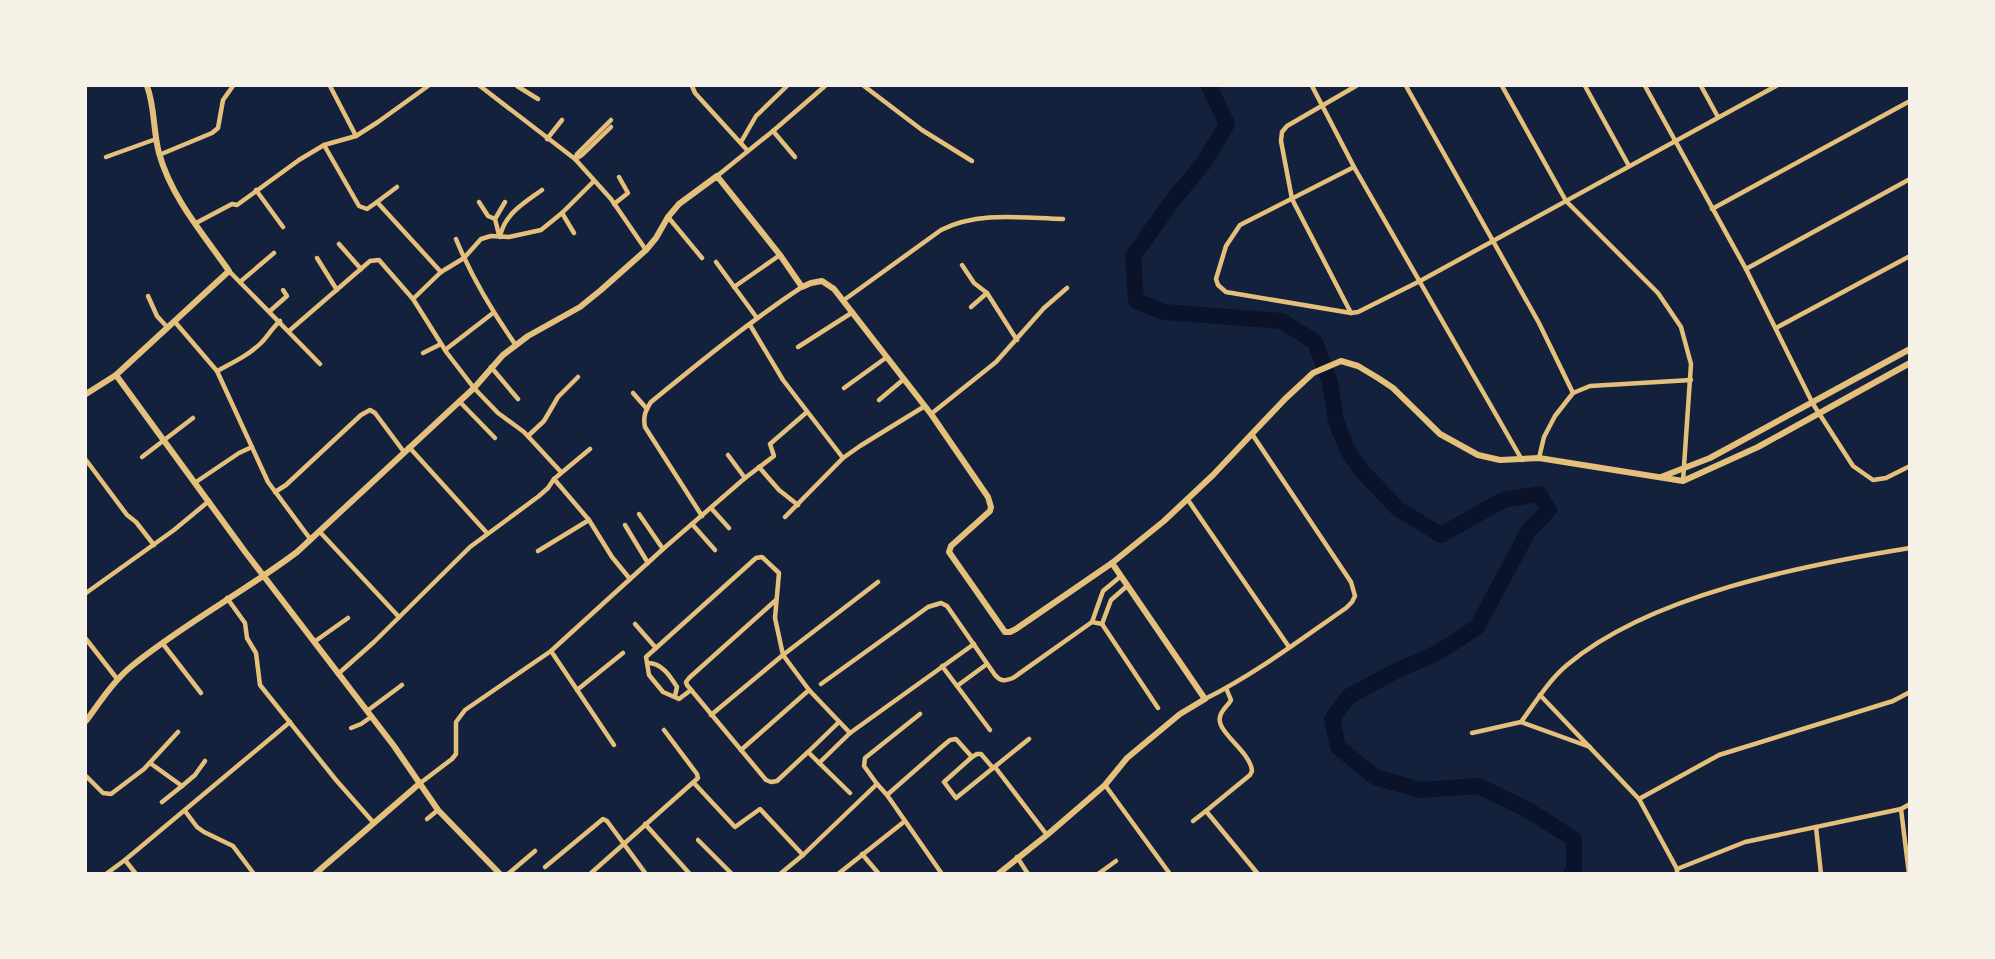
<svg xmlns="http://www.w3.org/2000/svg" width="1995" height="959" font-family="'Titillium Web',sans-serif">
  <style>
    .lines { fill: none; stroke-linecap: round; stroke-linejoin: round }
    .river { stroke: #0b132b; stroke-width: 16 }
    .minor { stroke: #e5c07b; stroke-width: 4.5 }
    .tertiary { stroke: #e5c07b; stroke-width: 6 }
  </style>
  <rect width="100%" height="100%" fill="#14213d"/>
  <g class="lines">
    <!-- river -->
    <polyline class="river" points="1209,86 1227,124 1203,164 1176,196 1133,256 1136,301 1164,312 1282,321 1315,342 1330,382 1336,421 1347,449 1361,470 1398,509 1441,535 1503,500 1539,494 1549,510 1529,530 1477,627 1439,652 1396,671 1349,696 1332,719 1338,747 1375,777 1420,790 1479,786 1528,810 1574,839 1574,870 1571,874"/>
    <!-- minor -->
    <g class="minor">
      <polyline points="330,86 356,136"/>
      <polyline points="480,86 575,159 611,199 646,250"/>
      <polyline points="517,86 538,99"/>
      <polyline points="692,86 695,93 747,150"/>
      <polyline points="864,86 922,130 972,161"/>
      <polyline points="1312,86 1354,167 1522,460"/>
      <polyline points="1406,86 1539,323 1573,393"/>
      <polyline points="1502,86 1566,201 1658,293 1681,327 1691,364 1683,481"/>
      <polyline points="1585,86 1629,166"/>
      <polyline points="1645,86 1746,269 1813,404 1853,466 1873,480 1886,478 1910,466"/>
      <polyline points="1701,86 1718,117"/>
      <polyline points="773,131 795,157"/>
      <polyline points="547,139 562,120"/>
      <polyline points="741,142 756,116 787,86"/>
      <polyline points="324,145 359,206 367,209 377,202 441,272"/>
      <polyline points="159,155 212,133 218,128 223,100 233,86"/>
      <polyline points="106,157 156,139"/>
      <polyline points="575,159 577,154 611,120"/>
      <polyline points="576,159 582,155 611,127"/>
      <polyline points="1354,167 1240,225 1226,246 1216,279 1218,285 1226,292 1351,313 1358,312 1420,281 1776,86"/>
      <polyline points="717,176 773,131 825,86"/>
      <polyline points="256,190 283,227"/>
      <polyline points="377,202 397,187"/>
      <polyline points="479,202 488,216 495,219"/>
      <polyline points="614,204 628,193 619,177"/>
      <polyline points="1712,209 1910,101"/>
      <polyline points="562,213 574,233"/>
      <polyline points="668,217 702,258"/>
      <polyline points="196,223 232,204 237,205 299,160 324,145 356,136 378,122 428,86"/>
      <polyline points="499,235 495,219 505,202"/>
      <path d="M500,237C504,214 524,203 542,190"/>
      <path d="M456,239C471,276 492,311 515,344"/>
      <polyline points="339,244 361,269"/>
      <polyline points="317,258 337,290"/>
      <polyline points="716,262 757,318"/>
      <polyline points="962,265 974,283 987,293 971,307"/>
      <polyline points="1746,269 1910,179"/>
      <polyline points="229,271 320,364"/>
      <polyline points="240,282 274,253"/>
      <polyline points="734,287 780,255"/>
      <polyline points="987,293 1017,340"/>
      <polyline points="148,296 157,316 168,328"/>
      <polyline points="413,299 441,272 464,258 481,239 491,236 509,237 541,230 562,213 594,181"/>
      <path d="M844,300L941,230C979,211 1022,218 1063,219"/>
      <polyline points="270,311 287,296 283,290"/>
      <polyline points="1351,313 1292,199 1281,141 1282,132 1287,126 1356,86"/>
      <polyline points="175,322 217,371 268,482 311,540"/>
      <polyline points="750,325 783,380 843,458"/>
      <polyline points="1776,328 1910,256"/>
      <polyline points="289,331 370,261 379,260 413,299 447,353 474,388 498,413 524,432 561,472"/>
      <polyline points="798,347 853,312"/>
      <polyline points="445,350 493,313"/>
      <polyline points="423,353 441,344"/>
      <polyline points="491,367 518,399"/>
      <path d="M217,371C232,363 249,355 261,343C268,336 272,328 280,321"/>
      <polyline points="844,388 887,357"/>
      <polyline points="633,393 647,409"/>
      <polyline points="879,400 904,379"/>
      <polyline points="459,401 495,438"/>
      <polyline points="931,414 996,362 1044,308 1067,288"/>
      <polyline points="528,436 544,421 558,397 578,377"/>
      <polyline points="409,447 487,533"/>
      <polyline points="728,455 745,478"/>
      <polyline points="142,457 193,418"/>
      <polyline points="1539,458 1544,437 1555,416 1573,393 1590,386 1691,380"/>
      <polyline points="86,460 127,515 136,522 154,545"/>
      <polyline points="759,467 779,490 798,505"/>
      <polyline points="554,479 589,520 612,557 630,579"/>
      <polyline points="196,482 239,453 252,447"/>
      <polyline points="275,492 286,485 361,415 370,410 375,413 404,452"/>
      <polyline points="1188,500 1289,647"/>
      <polyline points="711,508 729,528"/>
      <polyline points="639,514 663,549"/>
      <path d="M702,516L645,427C643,417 645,411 651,402C700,362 749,322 802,287"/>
      <polyline points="785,517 843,458 860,446 925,406"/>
      <polyline points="692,524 715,550"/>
      <polyline points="625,525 648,563"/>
      <polyline points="319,531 399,617"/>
      <polyline points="538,551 589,520"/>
      <polyline points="86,593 174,530 209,501"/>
      <polyline points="227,598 245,623 247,638 256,653 260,685 336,780 373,822"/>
      <polyline points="776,600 689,678 686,682 687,685 766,780 771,782 777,781 808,752 850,793"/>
      <polyline points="1092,622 1103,591 1121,576"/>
      <polyline points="635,624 656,648"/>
      <polyline points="1102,624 1111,600 1127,586"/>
      <polyline points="86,639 118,680"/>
      <polyline points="314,642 348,618"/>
      <polyline points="163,644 201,693"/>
      <polyline points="551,651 614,745"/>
      <path d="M648,663C662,663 670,676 677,687L675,696"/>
      <polyline points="942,666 990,730"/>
      <polyline points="338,674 374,642 470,547 539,496 548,488 554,479 590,449"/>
      <path d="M821,684L928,607L941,603L947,606L995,675C1001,682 1005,681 1013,678L1092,622L1102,624L1158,708"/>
      <polyline points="957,686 987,664"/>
      <path d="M1226,688L1231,700C1228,706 1221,710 1220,717C1216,732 1251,752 1252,771L1250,775L1206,811L1258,874"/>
      <polyline points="577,690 623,653"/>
      <polyline points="691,690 679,699 663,692 649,675 646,657 756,558 762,557 779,573 775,618 783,655 809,690 850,733"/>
      <polyline points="1540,695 1639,799 1677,869 1677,874"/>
      <path d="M1205,699C1255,674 1300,640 1346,608L1352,602L1355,596L1351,582L1252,434"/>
      <polyline points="367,711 402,685"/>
      <polyline points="711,715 783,655 878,582"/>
      <polyline points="1521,722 1590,747"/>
      <polyline points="351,728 361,724 371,717"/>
      <path d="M1472,733L1521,722C1535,703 1549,680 1567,665C1650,595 1804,565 1910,548"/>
      <polyline points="741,750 809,690"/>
      <polyline points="808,752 839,722"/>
      <polyline points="972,757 977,754 981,754 993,768"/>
      <polyline points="150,763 182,786 162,802"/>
      <polyline points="819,763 850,733 974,644"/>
      <polyline points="995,767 1047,835"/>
      <polyline points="86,776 103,793 111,794 144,769 178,732"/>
      <polyline points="694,783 735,827 760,809 803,855"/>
      <polyline points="419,784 452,759 456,754 456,722 465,710 551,651 663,549 745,478 774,456 770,444 807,412"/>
      <polyline points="877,784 887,795 942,874"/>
      <polyline points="1105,785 1170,874"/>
      <polyline points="182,786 195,775 205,761"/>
      <polyline points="887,795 944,745 950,740 956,739 972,757 944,782 956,798 1029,739"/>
      <polyline points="1639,799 1719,755 1893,701 1910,692"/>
      <polyline points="1901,809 1909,874"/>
      <polyline points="185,811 197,827 204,832 233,846 254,874"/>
      <polyline points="427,819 438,810"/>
      <polyline points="1193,821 1206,811"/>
      <polyline points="645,824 689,873"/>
      <polyline points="1816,827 1821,874"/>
      <polyline points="698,840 732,874"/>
      <polyline points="862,854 879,874"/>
      <polyline points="1017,857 1028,874"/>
      <polyline points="125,860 136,874"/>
      <polyline points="545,867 603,819 607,821 646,874"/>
      <polyline points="1677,869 1745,842 1901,809 1910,804"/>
      <polyline points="106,874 125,860 290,722"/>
      <polyline points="508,874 535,851"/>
      <polyline points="590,874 698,778 697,774 664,730"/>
      <polyline points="780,874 803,855 877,784 864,766 865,758 920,714"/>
      <polyline points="838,874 905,821"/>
      <polyline points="1098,874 1116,861"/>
    </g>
    <!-- tertiary -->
    <g class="tertiary">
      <polyline points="116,375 246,553 394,746 438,810 500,874"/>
      <path d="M86,394L116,375L229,271C203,234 171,197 159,153C153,131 155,107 147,86"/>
      <polyline points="1661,477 1710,458 1910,349"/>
      <path d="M86,721C100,702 114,680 133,665C185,623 244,592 297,552L474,388L503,355L528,336L580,307L601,290L646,250L656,238L668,217L679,204L717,176L780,255L802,287L811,283L822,281L834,289L931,414L988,497L991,507L990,511L951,546L949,552L1005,632H1010L1016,629L1112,563L1164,521L1213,475L1285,399L1313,373L1341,361L1358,366L1378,378L1393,388L1440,434L1478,455L1500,460L1539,458L1683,481L1758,447L1910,363"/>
      <polyline points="315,874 419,784"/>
      <polyline points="998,874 1047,835 1105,785 1127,758 1180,714 1205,699 1112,563"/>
    </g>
  </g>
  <!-- border -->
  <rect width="1995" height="959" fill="none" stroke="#f6f1e7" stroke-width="174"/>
</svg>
